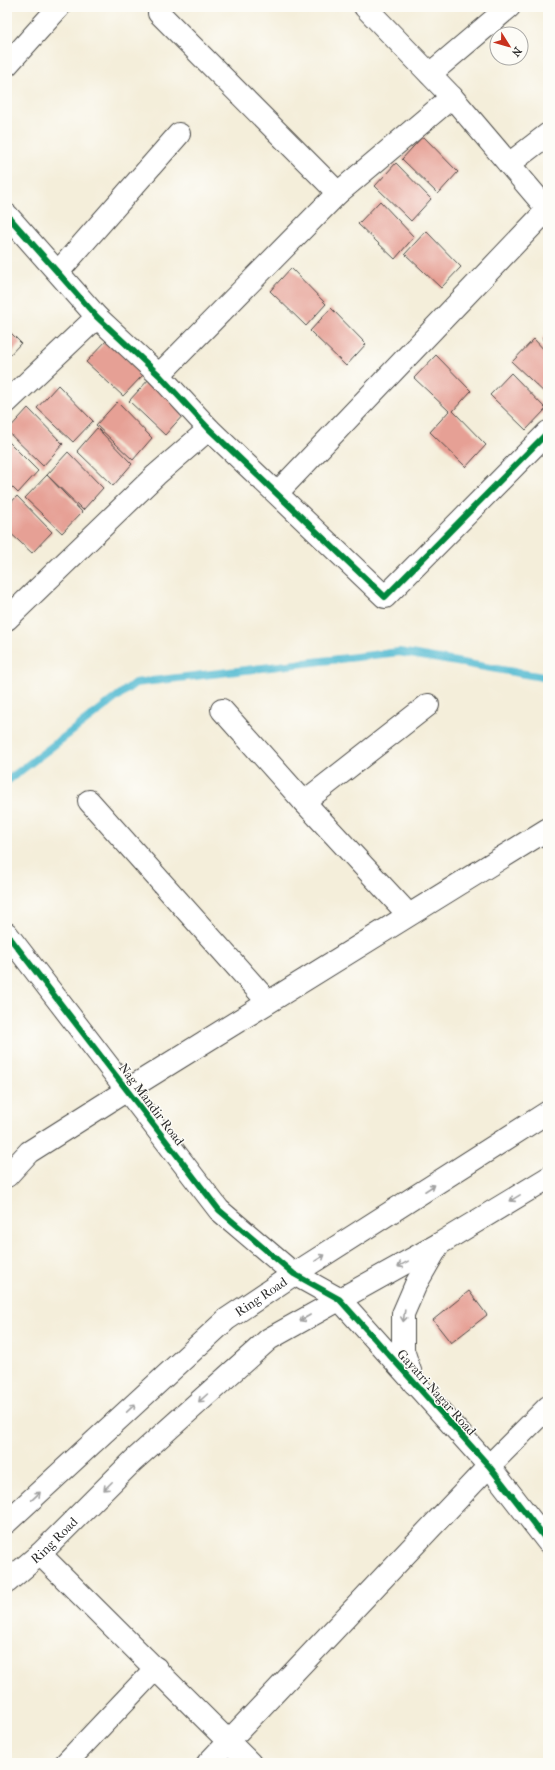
<svg xmlns="http://www.w3.org/2000/svg" width="555" height="1770" font-family="'IM FELL French Canon',serif">
  <style>
    .lines { fill: none; stroke-linecap: round; stroke-linejoin: round }
    .stream { stroke: #54bbd2; stroke-width: 8 }
    .building { fill: #e6a095 }
    .minor-casing { stroke: #494845; stroke-width: 24 }
    .tertiary-casing { stroke: #494845; stroke-width: 24 }
    .primary-casing { stroke: #494845; stroke-width: 24 }
    .minor { stroke: #fff; stroke-width: 22 }
    .tertiary { stroke: #fff; stroke-width: 22 }
    .primary { stroke: #fff; stroke-width: 22 }
    .cycleway-casing { stroke: #fdfcf7; stroke-width: 8 }
    .cycleway { stroke: #00873e; stroke-width: 6 }
    .oneway { stroke: #a0a0a0 }
    .labels { text-anchor: middle; stroke-width: 3; stroke-linejoin: round; paint-order: stroke }
    .street-label { font-size: 13px; fill: #2b2b2b; stroke: #fdfcf7 }
  </style>
  <rect width="100%" height="100%" fill="#fdfcf7"/>
  <filter id="ink" filterUnits="userSpaceOnUse"><feTurbulence type="fractalNoise" baseFrequency=".025" numOctaves="2"/><feDisplacementMap in="SourceGraphic" scale="8" xChannelSelector="R" yChannelSelector="G"/><feConvolveMatrix kernelMatrix="1 2 1 2 8 2 1 2 1" color-interpolation-filters="sRGB"/></filter>
  <filter id="wash" filterUnits="userSpaceOnUse"><feTurbulence type="fractalNoise" baseFrequency=".012" numOctaves="4" result="noise"/><feDisplacementMap in="SourceGraphic" scale="16" xChannelSelector="R" yChannelSelector="G"/><feGaussianBlur stdDeviation="0.9" result="paint"/><feColorMatrix in="noise" values="0 0 0 0 0 0 0 0 0 0 0 0 0 0 0 0 0 1.4 0 .05"/><feComposite in="paint" operator="in"/></filter>
  <g filter="url(#wash)">
    <rect width="100%" height="100%" fill="#f4eeda"/>
    <g class="lines">
      <!-- stream -->
      <polyline class="stream" points="7,781 135,683 399,652 548,678"/>
    </g>
    <g id="blocks">
      <!-- building -->
      <g class="building">
        <polygon points="423,136 458,172 438,194 402,159"/>
        <polygon points="396,163 431,199 411,221 375,186"/>
        <polygon points="380,201 414,237 395,259 358,224"/>
        <polygon points="426,231 461,267 441,288 405,254"/>
        <polygon points="291,268 326,304 306,326 270,291"/>
        <polygon points="331,308 366,344 346,366 310,331"/>
        <polygon points="7,329 21,343 7,358"/>
        <polygon points="548,333 548,345 542,339"/>
        <polygon points="108,339 143,375 123,396 86,362"/>
        <polygon points="534,339 548,354 548,396 512,362"/>
        <polygon points="436,355 471,391 453,411 486,445 466,467 430,432 449,411 414,378"/>
        <polygon points="511,373 546,409 526,430 490,395"/>
        <polygon points="150,378 185,413 165,435 129,401"/>
        <polygon points="58,385 93,421 73,442 37,408"/>
        <polygon points="117,402 152,438 133,460 96,425"/>
        <polygon points="28,408 63,444 43,466 7,431"/>
        <polygon points="97,428 132,464 113,486 77,451"/>
        <polygon points="7,440 38,471 18,493 7,482"/>
        <polygon points="68,452 103,488 83,510 47,475"/>
        <polygon points="47,475 82,512 62,533 25,498"/>
        <polygon points="17,496 52,532 32,553 7,530 7,507"/>
        <polygon points="469,1291 487,1315 451,1343 433,1320"/>
      </g>
    </g>
  </g>
  <g filter="url(#ink)">
    <use href="#blocks" fill-opacity="0" stroke="#494845" stroke-width="1"/>
    <g class="lines">
      <defs>
        <g id="minor">
          <polyline points="365,7 452,97 548,210"/>
          <polyline points="159,13 338,193"/>
          <polyline points="7,65 59,7"/>
          <polyline points="430,74 509,7"/>
          <polyline points="509,164 548,134"/>
          <polyline points="7,215 97,317 159,375 209,429 385,597 548,432"/>
          <polyline points="58,272 179,134"/>
          <polyline points="159,375 338,193 452,97"/>
          <polyline points="7,402 97,317"/>
          <polyline points="277,493 547,210"/>
          <polyline points="7,619 156,475 209,429"/>
          <polyline points="222,710 304,802 408,914"/>
          <polyline points="89,801 268,1002"/>
          <polyline points="304,802 428,705"/>
          <polyline points="7,1176 29,1152 127,1090 548,829"/>
          <polyline points="40,1554 250,1763"/>
          <polyline points="66,1763 156,1668"/>
          <polyline points="208,1763 489,1466 548,1407"/>
        </g>
        <polyline id="tertiary" points="7,934 219,1210 294,1274 339,1299 489,1466 548,1542"/>
        <g id="primary">
          <polyline points="414,1383 403,1350 403,1314 416,1284 439,1244"/>
          <path id="s1" d="M7,1522L227,1319L294,1274L548,1112"/>
          <path id="s2" d="M7,1582L40,1554L133,1461L269,1339L439,1244L548,1178"/>
        </g>
      </defs>
      <!-- minor casing -->
      <use href="#minor" class="minor-casing"/>
      <!-- tertiary casing -->
      <use href="#tertiary" class="tertiary-casing"/>
      <!-- primary casing -->
      <use href="#primary" class="primary-casing"/>
      <!-- minor -->
      <use href="#minor" class="minor"/>
      <!-- tertiary -->
      <use href="#tertiary" class="tertiary"/>
      <!-- primary -->
      <use href="#primary" class="primary"/>
      <defs>
        <g id="cycleway">
          <polyline points="7,215 97,317 159,375 209,429 385,597 548,432"/>
          <polyline points="7,934 219,1210 294,1274 339,1299 489,1466 548,1542"/>
        </g>
      </defs>
      <!-- cycleway casing -->
      <use href="#cycleway" class="cycleway-casing"/>
      <!-- cycleway -->
      <use href="#cycleway" class="cycleway"/>
    </g>
    <!-- one-way arrows -->
    <defs><path id="oneway-shaft" d="M-6 0H5M1.5-3L5.5 0L1.5 3" fill="none" stroke-width="1.6" stroke-linecap="round" stroke-linejoin="round"/></defs>
    <g class="oneway">
      <use href="#oneway-shaft" transform="translate(430 1188) rotate(-33)"/>
      <use href="#oneway-shaft" transform="translate(515 1198) rotate(149)"/>
      <use href="#oneway-shaft" transform="translate(320 1258) rotate(-33)"/>
      <use href="#oneway-shaft" transform="translate(403 1264) rotate(151)"/>
      <use href="#oneway-shaft" transform="translate(404 1316) rotate(98)"/>
      <use href="#oneway-shaft" transform="translate(305 1318) rotate(150)"/>
      <use href="#oneway-shaft" transform="translate(203 1398) rotate(138)"/>
      <use href="#oneway-shaft" transform="translate(131 1408) rotate(-43)"/>
      <use href="#oneway-shaft" transform="translate(108 1486) rotate(135)"/>
      <use href="#oneway-shaft" transform="translate(36 1496) rotate(-43)"/>
    </g>
  </g>
  <g class="labels">
    <!-- street labels -->
    <g class="street-label">
      <text transform="translate(152 1104) rotate(53)" y="5">Nag Mandir Road</text>
      <text dy="5" stroke="none"><textPath href="#s1" startOffset="340">Ring Road</textPath></text>
      <text transform="translate(437 1392) rotate(48)" y="5">Gayatri Nagar Road</text>
      <text dy="5" stroke="none"><textPath href="#s2" startOffset="63">Ring Road</textPath></text>
    </g>
  </g>
  <!-- margin -->
  <rect width="555" height="1770" fill="none" stroke="#fdfcf7" stroke-width="24"/>
  <!-- north arrow -->
  <g transform="translate(509 46) rotate(127)"><circle r="19" fill="#fdfcf7" stroke="#a9a8a5"/>
  <path d="M0-3L7 15L0 10L-7 15Z" fill="#c8321e"/>
  <text y="-6" font-size="11" font-weight="bold" text-anchor="middle" fill="#2b2b2b">N</text>
  </g>
</svg>
